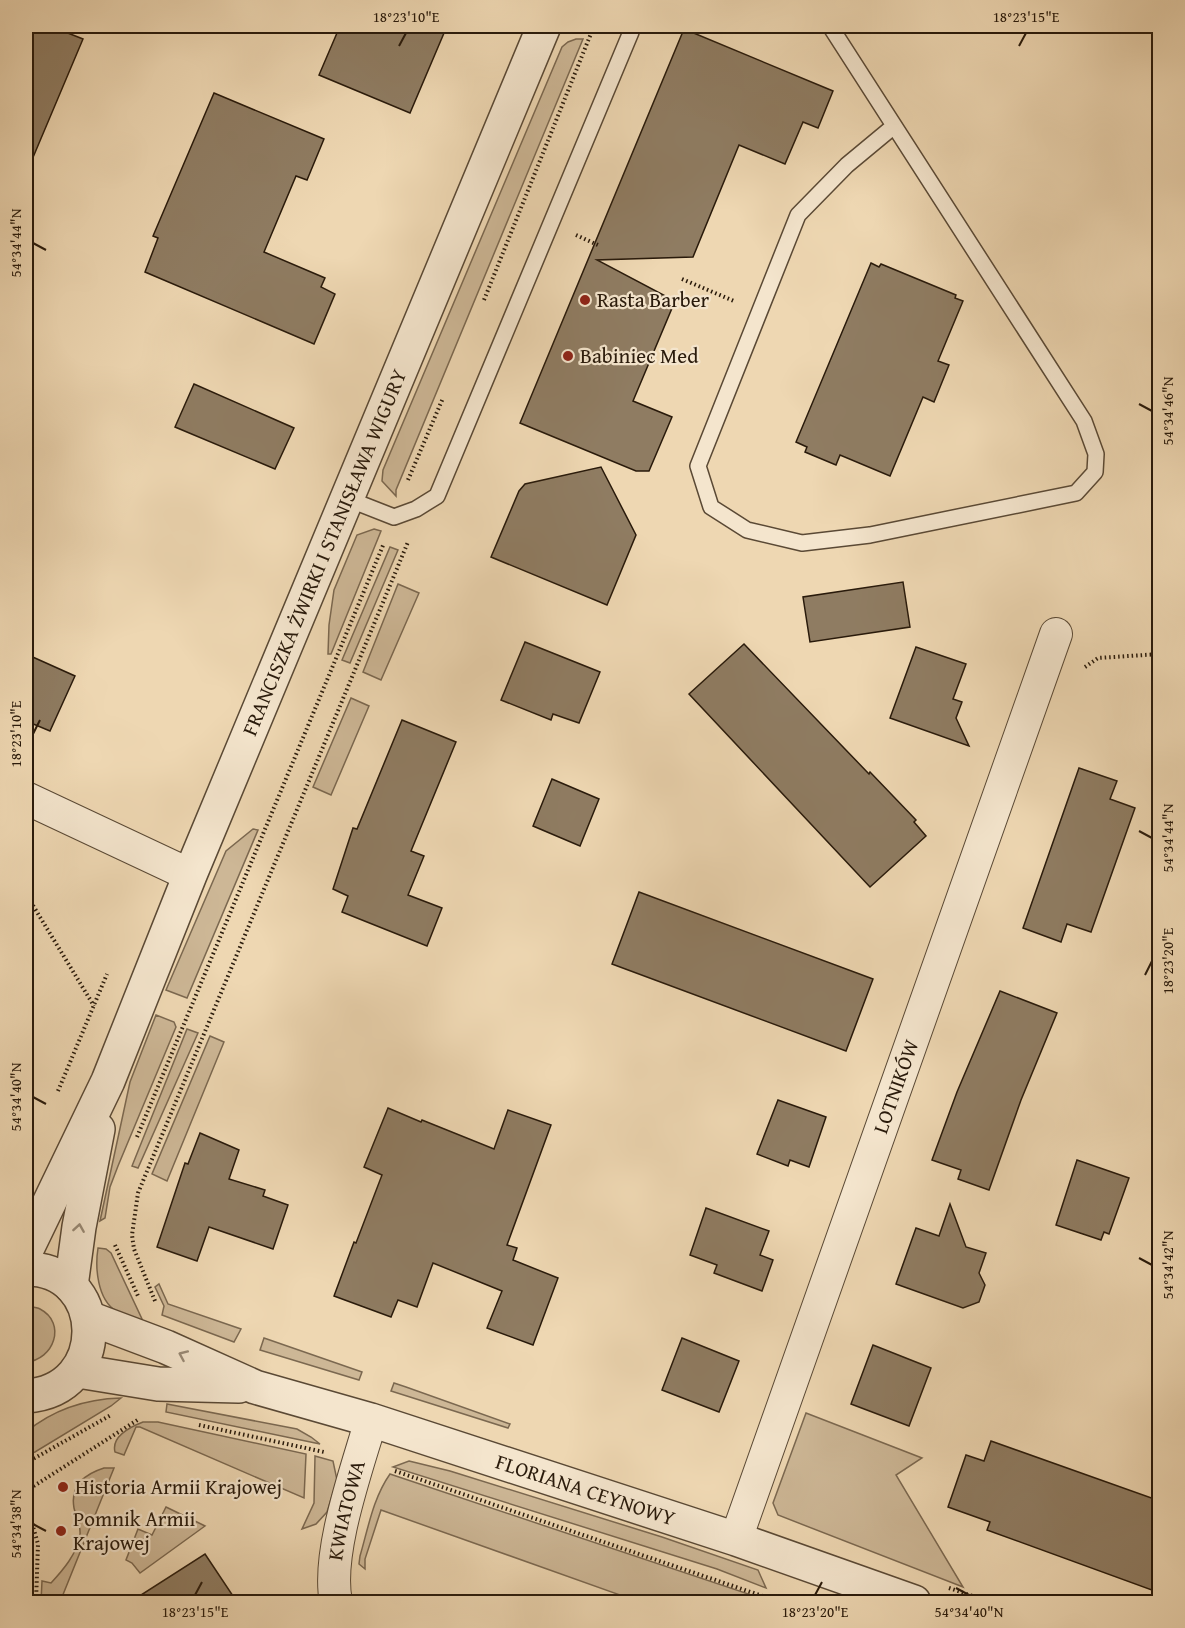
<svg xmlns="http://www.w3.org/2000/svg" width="1185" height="1628" font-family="'Gentium Book Plus',serif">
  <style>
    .green { fill: #cdb796; stroke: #7b6850; stroke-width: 1.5 }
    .building { fill: #8f7c62; stroke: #291a0b; stroke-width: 1.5 }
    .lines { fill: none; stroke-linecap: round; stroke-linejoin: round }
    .service-casing { stroke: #5a4935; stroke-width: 18 }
    .minor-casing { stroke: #5a4935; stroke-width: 34 }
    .tertiary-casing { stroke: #5a4935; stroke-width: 36 }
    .path { stroke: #291a0b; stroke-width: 4; stroke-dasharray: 1.5 3; stroke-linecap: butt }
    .service { stroke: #f4e5cd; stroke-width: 15 }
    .minor { stroke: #f4e5cd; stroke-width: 32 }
    .tertiary { stroke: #f4e5cd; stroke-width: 33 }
    .oneway { stroke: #998a76 }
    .ticks { fill: none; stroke: #291a0b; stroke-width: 2 }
    .poi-dot { fill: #8f2418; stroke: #f4e5cd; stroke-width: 2 }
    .labels { text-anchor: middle; stroke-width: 4.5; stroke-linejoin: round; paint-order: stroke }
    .poi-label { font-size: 21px; fill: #291a0b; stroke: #f4e5cd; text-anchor: start }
    .street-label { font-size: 21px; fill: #291a0b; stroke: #f4e5cd }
    .neatline { fill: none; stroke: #291a0b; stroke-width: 2 }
    .ticks-label { font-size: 15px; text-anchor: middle; fill: #291a0b }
  </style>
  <rect width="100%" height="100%" fill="#eed7b2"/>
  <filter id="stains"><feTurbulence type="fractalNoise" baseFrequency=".00333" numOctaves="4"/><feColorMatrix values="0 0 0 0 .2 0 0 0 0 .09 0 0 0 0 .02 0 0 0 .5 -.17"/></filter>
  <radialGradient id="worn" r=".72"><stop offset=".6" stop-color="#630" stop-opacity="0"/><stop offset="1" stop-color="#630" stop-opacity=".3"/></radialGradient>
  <!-- green -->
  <g class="green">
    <polygon points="576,39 583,39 396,490 396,496 382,481 383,470 562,47 568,42"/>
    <polygon points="374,529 381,531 331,654 328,654 329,625 334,590 357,535"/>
    <polygon points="390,547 398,550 350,663 342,660"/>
    <polygon points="398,584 419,593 381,680 363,672"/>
    <polygon points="351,698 369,706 331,795 313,787"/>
    <polygon points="253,829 258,830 187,998 166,990 226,851"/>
    <polygon points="156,1015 174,1022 176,1027 118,1166 110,1187 105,1218 100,1221 130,1082"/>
    <polygon points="187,1029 198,1033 138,1168 132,1166"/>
    <polygon points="210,1036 224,1042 167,1181 152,1174"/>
    <path d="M98,1248L106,1249L111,1253L142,1319V1324C133,1320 124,1316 116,1311C97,1299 95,1267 98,1248Z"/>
    <polygon points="159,1284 168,1304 241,1329 234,1342 162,1315 164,1306 155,1287"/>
    <path d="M26,1306C30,1307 36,1307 40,1309C67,1323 54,1360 26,1362Z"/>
    <polygon points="264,1338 362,1372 359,1380 260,1350"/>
    <polygon points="394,1383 406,1387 510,1424 508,1428 391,1391"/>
    <path d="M121,1398L111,1406L35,1452L26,1454V1432C54,1409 85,1399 121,1398Z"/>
    <polygon points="167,1404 297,1429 311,1437 320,1444 166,1412"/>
    <polygon points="806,1413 922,1458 896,1475 963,1587 778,1515 773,1503"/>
    <path d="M143,1422H158L306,1454L304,1498L140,1427H136L124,1455L115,1452C111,1436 130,1427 143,1422Z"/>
    <polygon points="315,1456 333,1461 337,1480 327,1512 316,1524 302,1529 314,1503"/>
    <polygon points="409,1461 450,1471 662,1537 758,1570 766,1588 717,1569 393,1467"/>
    <path d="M104,1468H114L60,1602H41L42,1581L51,1583C63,1570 77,1554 80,1535C81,1524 76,1518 74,1508C70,1486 85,1474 104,1468Z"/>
    <path d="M390,1474L772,1602H627L623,1596L381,1510L365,1559V1569L359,1564L360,1556C368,1529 373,1498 390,1474Z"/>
    <polygon points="166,1507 205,1526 140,1573 132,1563 126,1560 138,1529 152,1535"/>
    <polygon points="26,1520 27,1520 31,1585 28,1602 26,1602"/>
  </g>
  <!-- building -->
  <g class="building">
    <polygon points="26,26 50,26 83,39 26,174"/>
    <polygon points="340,26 447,26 410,113 319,75"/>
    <polygon points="684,29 833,91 818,128 803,122 785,164 739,145 693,257 597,260 675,301 633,401 672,417 649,471 636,471 520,423"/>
    <polygon points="214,93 324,139 307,180 296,176 264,252 325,278 321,287 335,294 314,344 145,272 158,238 153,236"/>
    <polygon points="871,263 879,267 881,264 956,295 955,298 963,301 938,361 949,365 934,402 923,397 890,476 840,455 836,465 805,452 807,447 796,442"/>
    <polygon points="194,384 294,428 275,469 175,427"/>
    <polygon points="601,467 636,535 607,605 491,557 519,491 525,484"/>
    <polygon points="903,582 910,627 810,642 803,597"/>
    <polygon points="525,642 600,672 579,723 553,714 551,720 501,700"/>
    <polygon points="744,644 869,774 870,772 916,820 914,822 926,836 870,887 689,694"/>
    <polygon points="916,647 966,664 953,699 962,702 956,718 969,746 890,718"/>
    <polygon points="26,654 75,676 50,731 26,721"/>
    <polygon points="402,720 456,742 411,851 424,856 408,895 442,908 427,946 342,912 348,896 333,889 353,828 357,829"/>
    <polygon points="1079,768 1117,781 1110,799 1135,808 1091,932 1067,924 1061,942 1023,928"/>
    <polygon points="552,779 599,799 580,846 533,826"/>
    <polygon points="639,892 873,979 846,1051 612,964"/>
    <polygon points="1000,991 1057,1013 1021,1100 989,1190 958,1179 961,1170 932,1160 957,1092"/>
    <polygon points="778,1100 826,1117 809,1167 790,1160 788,1166 757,1154"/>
    <polygon points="388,1108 421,1122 422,1120 494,1149 508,1110 551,1125 507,1245 517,1248 513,1260 558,1278 533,1345 487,1328 502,1291 433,1263 417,1307 398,1300 391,1317 334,1296 354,1242 356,1243 382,1175 364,1167"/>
    <polygon points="200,1133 239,1150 229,1179 265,1190 263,1196 288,1205 273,1249 209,1227 197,1261 157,1247 185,1163 188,1164"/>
    <polygon points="1077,1160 1129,1178 1109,1234 1104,1232 1101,1240 1056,1225"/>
    <polygon points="950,1204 966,1247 986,1253 979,1273 985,1285 979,1302 963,1308 896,1284 916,1228 939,1236"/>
    <polygon points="706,1208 769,1231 760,1255 773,1260 762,1291 714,1273 717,1265 690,1255"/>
    <polygon points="682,1338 739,1361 719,1412 662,1390"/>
    <polygon points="873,1345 931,1368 909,1426 851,1404"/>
    <polygon points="991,1441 1160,1501 1160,1593 987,1530 990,1522 948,1507 966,1455 984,1461"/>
    <polygon points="205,1554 237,1602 130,1602"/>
  </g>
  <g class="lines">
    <defs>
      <g id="service">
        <polyline points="830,26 1084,421 1096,454 1095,472 1076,493 870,535 802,543 747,530 711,507 698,466 798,215 847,165 894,126"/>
        <polyline points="348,499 394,517 416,509 437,496 631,32"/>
      </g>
      <g id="minor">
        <polyline points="26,798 190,875"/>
        <path id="s1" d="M736,1539L1056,634"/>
        <path id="s2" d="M336,1602C326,1553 357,1469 371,1420"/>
      </g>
      <g id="tertiary">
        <path id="s3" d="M26,1251L108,1081L190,875L544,26"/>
        <path d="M26,1269C108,1268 112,1391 26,1396"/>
        <polyline points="71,1286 79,1227 98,1129"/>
        <path id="s4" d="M89,1318L166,1347L255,1387L371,1420L736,1539L914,1602"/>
        <polyline points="78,1371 158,1384 239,1386"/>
      </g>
    </defs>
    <!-- service casing -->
    <use href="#service" class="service-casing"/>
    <!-- minor casing -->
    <use href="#minor" class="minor-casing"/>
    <!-- tertiary casing -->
    <use href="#tertiary" class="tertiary-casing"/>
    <!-- path -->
    <g class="path">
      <polyline points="576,235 598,245"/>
      <polyline points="682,279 734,301"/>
      <polyline points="484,300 594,26"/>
      <polyline points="408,480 443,398"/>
      <polyline points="1085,667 1098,658 1160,654"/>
      <polyline points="26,894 94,1006"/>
      <polyline points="58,1091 107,974"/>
      <polyline points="137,1137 384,543"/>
      <polyline points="115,1245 138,1296"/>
      <polyline points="155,1301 134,1249 132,1235 138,1193 408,542"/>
      <polyline points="199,1425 324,1452"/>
      <polyline points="26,1463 111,1415"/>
      <polyline points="395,1471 780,1602"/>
      <polyline points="26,1491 139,1419"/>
      <polyline points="26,1502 38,1544 36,1602"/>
      <polyline points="949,1588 990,1602"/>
    </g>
    <!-- service -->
    <use href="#service" class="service"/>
    <!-- minor -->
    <use href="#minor" class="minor"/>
    <!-- tertiary -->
    <use href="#tertiary" class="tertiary"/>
  </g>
  <!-- one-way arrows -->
  <defs><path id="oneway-chevron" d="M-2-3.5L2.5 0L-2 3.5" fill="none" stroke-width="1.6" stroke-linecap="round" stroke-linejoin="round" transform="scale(1.5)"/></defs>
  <g class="oneway">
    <use href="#oneway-chevron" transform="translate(79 1228) rotate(-81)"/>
    <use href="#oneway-chevron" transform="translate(183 1355) rotate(-156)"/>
  </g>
  <!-- ticks -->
  <path class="ticks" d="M399,46L406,33M1019,46L1026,33M33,243L46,250M1139,404L1152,411M33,734L40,720M1139,831L1152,838M1145,975L1152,961M33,1097L46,1104M1139,1258L1152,1265M33,1524L46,1531M956,1588L969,1595M195,1595L202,1582M815,1595L822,1582"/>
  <!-- markers -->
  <g class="poi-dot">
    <circle cx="585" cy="300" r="6"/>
    <circle cx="568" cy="356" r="6"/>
    <circle cx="63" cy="1487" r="6"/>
    <circle cx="61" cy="1531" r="6"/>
  </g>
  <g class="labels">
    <!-- poi labels -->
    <g class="poi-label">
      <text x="597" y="307">Rasta Barber</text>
      <text x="580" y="363">Babiniec Med</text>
      <text x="75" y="1494">Historia Armii Krajowej</text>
      <text x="73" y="1526">Pomnik Armii<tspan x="73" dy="24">Krajowej</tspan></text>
    </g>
    <!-- street labels -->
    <g class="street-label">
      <text dy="7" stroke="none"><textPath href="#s3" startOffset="760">FRANCISZKA ŻWIRKI I STANISŁAWA WIGURY</textPath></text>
      <text dy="7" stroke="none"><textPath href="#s1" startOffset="480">LOTNIKÓW</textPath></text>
      <text dy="7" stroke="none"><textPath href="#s4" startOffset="526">FLORIANA CEYNOWY</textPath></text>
      <text dy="7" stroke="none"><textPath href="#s2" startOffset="93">KWIATOWA</textPath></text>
    </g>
  </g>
  <!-- margin -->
  <rect width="1185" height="1628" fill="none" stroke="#eed7b2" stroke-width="66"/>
  <rect x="33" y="33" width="1119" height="1562" class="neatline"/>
  <g class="ticks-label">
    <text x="406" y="22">18°23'10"E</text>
    <text x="1026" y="22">18°23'15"E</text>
    <text transform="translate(16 243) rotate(-90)" y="5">54°34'44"N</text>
    <text transform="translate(1168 411) rotate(-90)" y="5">54°34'46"N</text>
    <text transform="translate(16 734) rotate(-90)" y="5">18°23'10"E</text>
    <text transform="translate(1168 838) rotate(-90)" y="5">54°34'44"N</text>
    <text transform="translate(1168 961) rotate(-90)" y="5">18°23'20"E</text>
    <text transform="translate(16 1097) rotate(-90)" y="5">54°34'40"N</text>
    <text transform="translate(1168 1265) rotate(-90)" y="5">54°34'42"N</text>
    <text transform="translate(16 1524) rotate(-90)" y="5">54°34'38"N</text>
    <text x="195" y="1617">18°23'15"E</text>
    <text x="815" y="1617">18°23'20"E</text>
    <text x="969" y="1617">54°34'40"N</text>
  </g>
  <rect width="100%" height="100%" filter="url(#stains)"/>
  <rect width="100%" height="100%" fill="url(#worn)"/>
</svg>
